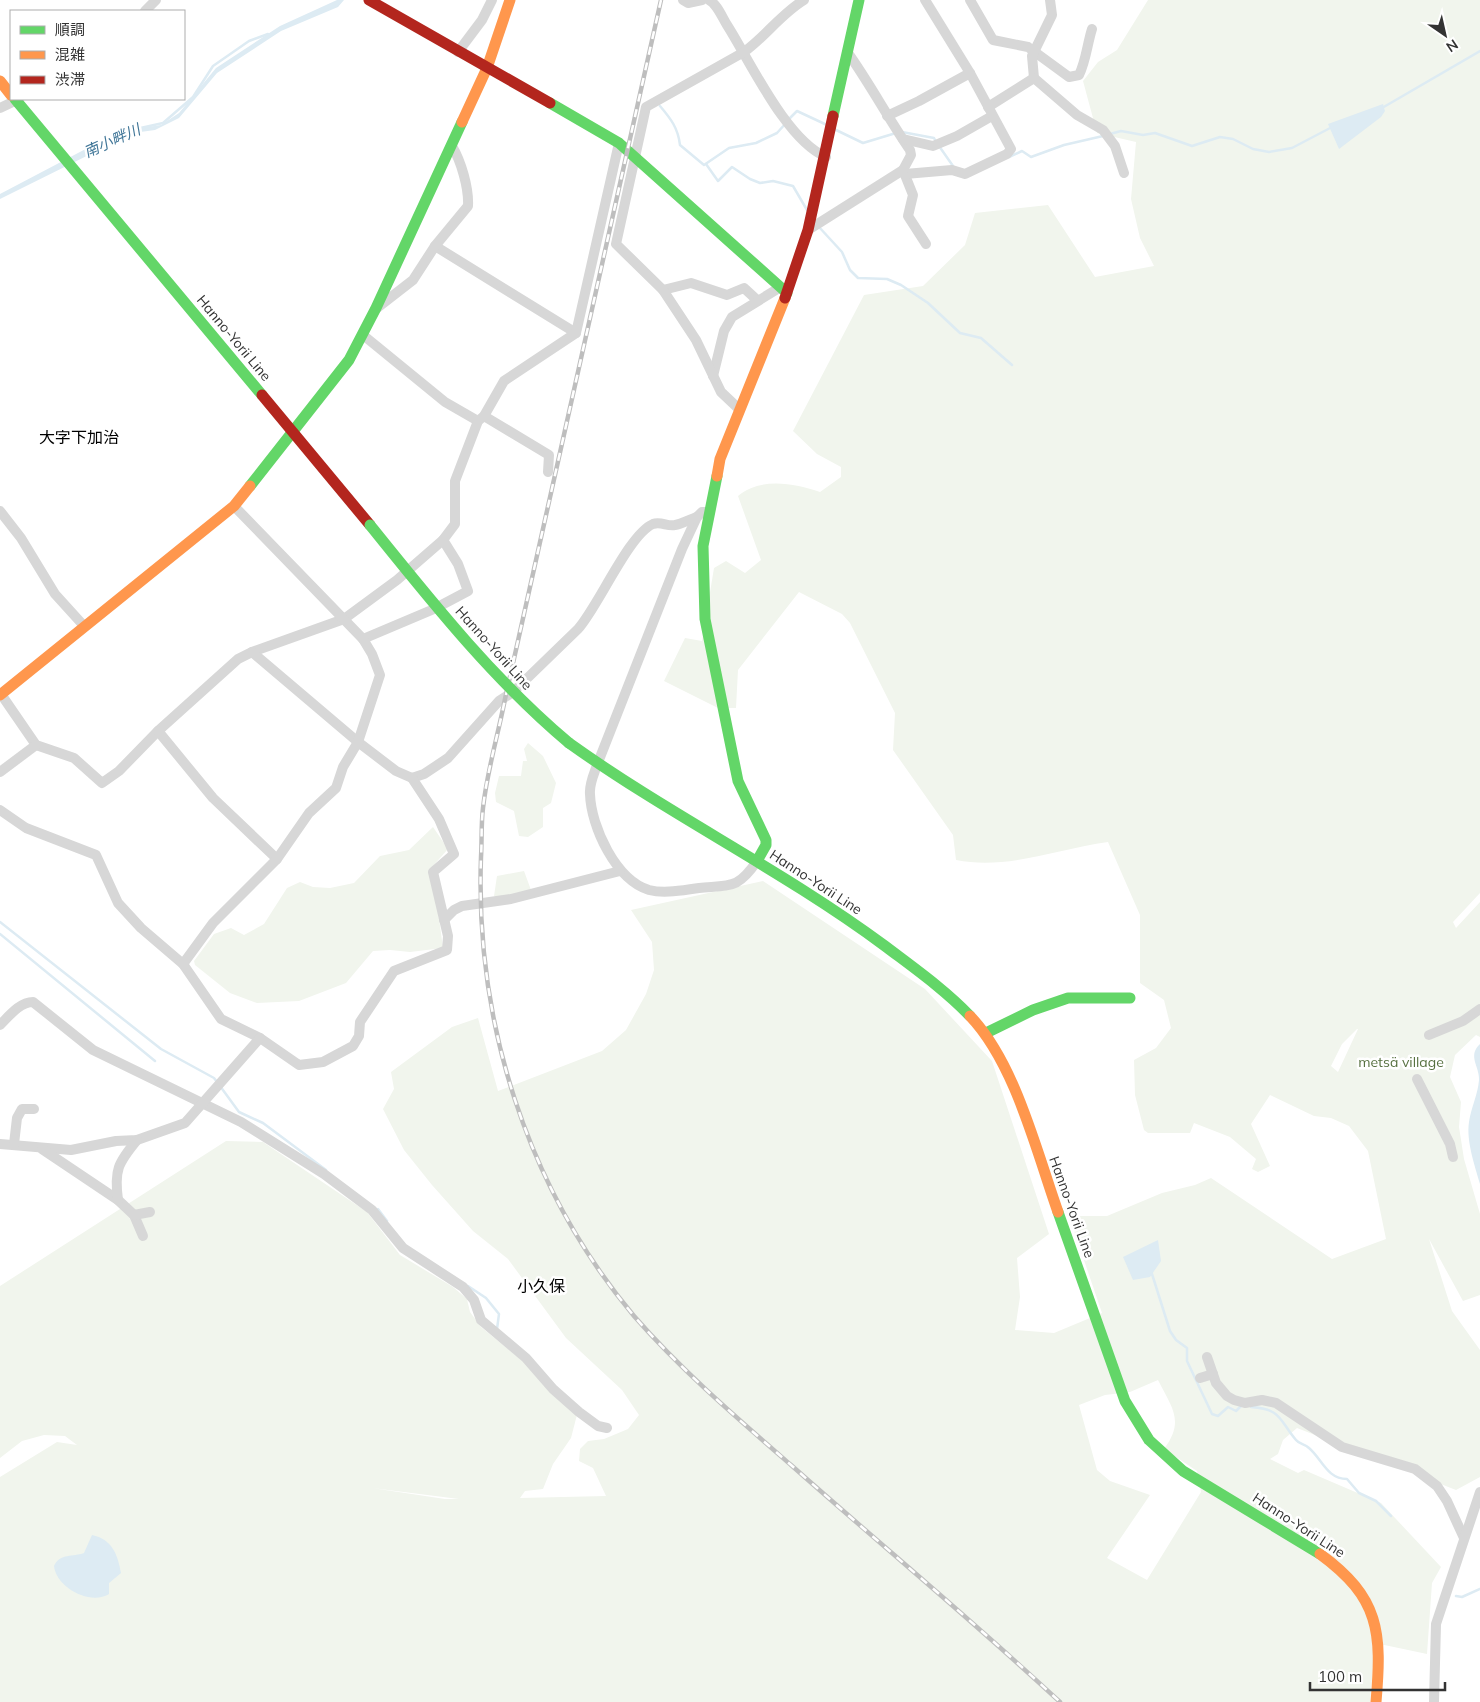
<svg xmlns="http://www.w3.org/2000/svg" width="1480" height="1702" font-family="Mulish,'Noto Sans JP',sans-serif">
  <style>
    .green { fill: #f1f5ed; fill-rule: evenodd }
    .water { fill: #ddebf3 }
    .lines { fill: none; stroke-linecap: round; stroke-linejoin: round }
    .stream { stroke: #ddebf3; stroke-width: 2.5 }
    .street { stroke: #d7d7d7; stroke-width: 10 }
    .fast { stroke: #63d668; stroke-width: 11 }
    .slow { stroke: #ff974d; stroke-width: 11 }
    .jam { stroke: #b3261e; stroke-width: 11 }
    .rail-casing { stroke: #bebebe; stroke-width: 4.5 }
    .rail { stroke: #fff; stroke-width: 2.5; stroke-dasharray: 8; stroke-linecap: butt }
    .fast-bridge { stroke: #63d668; stroke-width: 11 }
    .labels { text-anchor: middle; stroke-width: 5; stroke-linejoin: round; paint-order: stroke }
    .street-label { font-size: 14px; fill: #333; stroke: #fff }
    .park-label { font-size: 14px; fill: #56703f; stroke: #fff }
    .water-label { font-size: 15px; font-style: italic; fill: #3f7597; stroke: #fff }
    .quarter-label { font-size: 16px; fill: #000; stroke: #fff }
  </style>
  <rect width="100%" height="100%" fill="#fff"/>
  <!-- green -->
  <g class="green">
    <path d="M1148,0H1480V893L1453,922L1456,928L1480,902V1037L1476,1035L1455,1055L1450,1077L1461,1102L1459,1127L1464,1159L1480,1214V1295L1463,1301L1429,1239L1452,1311L1480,1350V1477L1456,1490L1297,1428L1283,1440L1278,1454L1270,1459L1298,1473L1304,1470L1381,1503L1441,1567L1432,1583L1427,1654L1375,1643L1370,1702H0V1477L57,1442L77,1445L65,1436L44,1435L22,1441L0,1458V1286L226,1141L263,1142L367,1212L400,1255L453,1287L467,1299L470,1312L481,1327L579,1407L571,1438L553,1464L543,1489L525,1491L520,1498L606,1496L593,1468L579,1461L580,1449L588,1441L604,1439L628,1429L639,1415L622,1390L566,1338L508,1259L473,1231L432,1185L404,1150L383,1109L394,1089L391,1072L452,1027L478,1018L498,1091L602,1051L626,1030L646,994L654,970L652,942L631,910L763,881L925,989L992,1061L1049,1234L1017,1258L1020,1297L1015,1330L1054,1333L1102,1313L1069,1216H1107L1162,1193L1195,1185L1211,1178L1332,1259L1386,1239L1368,1151L1349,1126L1331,1118L1314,1116L1270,1095L1251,1124L1270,1166L1258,1172L1252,1169L1256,1159L1230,1137L1194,1123L1190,1133H1148L1144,1130L1135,1095L1134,1060L1156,1048L1171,1028L1164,1000L1140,983V915L1108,842C1057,849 1008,870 956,860L953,835L893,750L895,713L850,623L842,614L799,592L738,670L736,708H718L664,681L685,638L702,641L714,568L726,561L745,573L761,560L738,496C760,477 794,483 820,492L841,477V467L817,454L793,431L864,295L923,286L965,245L975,213L1048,205L1095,277L1154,266L1140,238L1131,199L1136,142L1097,133L1083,81L1098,62L1117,50ZM1357,1029H1358L1338,1072L1331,1066L1342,1044ZM1158,1380C1172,1408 1185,1421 1164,1449L1197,1471L1201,1492L1147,1580L1107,1558L1150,1495L1110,1481L1097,1470L1079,1405L1105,1395L1130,1392ZM372,1488L459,1499H445Z"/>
    <polygon points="528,743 543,756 556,783 551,803 543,808 543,827 528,837 519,836 514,811 496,802 495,793 499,776 521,776 523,761 527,761 524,749"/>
    <polygon points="433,827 448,849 432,867 443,948 410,952 390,950 373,951 346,983 299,1001 257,1003 230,993 195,965 194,961 214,934 231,928 244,935 264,924 287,888 300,882 313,887 330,888 354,883 380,856 409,850"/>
    <polygon points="524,871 531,890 498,899 494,896 497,876"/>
  </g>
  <!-- water -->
  <g class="water">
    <polygon points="337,0 344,0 338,7 281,31 217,73 179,118 155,130 133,133 0,199 0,194 97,143 128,130 161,125 179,113 216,68 280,26"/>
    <polygon points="1383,104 1385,111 1381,117 1339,149 1328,124"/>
    <path d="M1480,1044V1184C1475,1166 1466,1141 1469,1122C1471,1108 1478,1094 1479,1080C1480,1067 1467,1056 1480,1044Z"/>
    <polygon points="1158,1240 1161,1261 1150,1277 1133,1280 1123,1257"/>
    <path d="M92,1535C112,1539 118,1555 121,1573L109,1583V1594C90,1606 56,1587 54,1566C60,1553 73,1557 84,1553Z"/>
  </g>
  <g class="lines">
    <!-- stream -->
    <g class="stream">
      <path d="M660,106C671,119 678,128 680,145L704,165L729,148L756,143L777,133L786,123"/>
      <polyline points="1382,108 1480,51"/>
      <polyline points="789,119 797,111 827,125"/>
      <polyline points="136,129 163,123 193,97 213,66 249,41 268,34"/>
      <polyline points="834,129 863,143 896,133"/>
      <polyline points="902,132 934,138 936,142"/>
      <polyline points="1110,134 1121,131 1143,135 1155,133 1192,146 1220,137 1233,139 1253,149 1269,152 1292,148 1332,127"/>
      <polyline points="939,146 953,166"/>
      <polyline points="1009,157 1022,151 1031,157 1064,145 1103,136"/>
      <polyline points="706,164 718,181 732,167 750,179 760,183 773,181 793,186 807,210"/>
      <polyline points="819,227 842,252 850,270 858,278 887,279 901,285 928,303 960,333 981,338 1012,365"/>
      <polyline points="0,922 161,1049 214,1078 217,1082"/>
      <polyline points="0,934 155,1061"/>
      <polyline points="220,1086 239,1112 263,1123 326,1170"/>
      <polyline points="378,1209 387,1221"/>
      <polyline points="1152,1274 1170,1331 1176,1340 1187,1348 1187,1361 1212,1414 1218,1416 1228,1407 1236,1411 1241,1406"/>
      <polyline points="468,1286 486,1298 499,1314 497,1329"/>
      <path d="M1251,1407C1282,1409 1279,1420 1296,1440C1299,1444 1305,1444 1309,1448C1322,1459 1327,1479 1347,1479L1359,1493L1376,1501L1391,1516"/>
      <polyline points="1456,1596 1462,1597 1480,1589"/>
    </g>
    <!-- street -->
    <g class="street">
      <polyline points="683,0 688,3 702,0"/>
      <path d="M709,0C717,4 722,17 727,25C750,61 786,140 826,157"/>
      <path d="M970,0L993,40L1028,47L1069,77L1079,75C1086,61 1087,45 1092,29"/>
      <polyline points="145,11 156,0"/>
      <polyline points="458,52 482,20 492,0"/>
      <path d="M848,53C870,84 888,118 910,150L911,155L903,170L913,195L908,216L926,244"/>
      <polyline points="1034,78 1032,56 1052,15 1050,0"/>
      <polyline points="988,107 1034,78 1077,115 1103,130 1115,146 1124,173"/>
      <polyline points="0,108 19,99"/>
      <polyline points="887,116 919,101 970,73"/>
      <polyline points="903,139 933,146 957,136 992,116"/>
      <polyline points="905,174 952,170 965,174 1007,154 1011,149 970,73 925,0"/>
      <polyline points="808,230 903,170"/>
      <polyline points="435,246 576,333"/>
      <polyline points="663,290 691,283 727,295 744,288 757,300"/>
      <path d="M377,308L413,280L435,246L468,206C469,188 461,161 452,146"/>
      <polyline points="363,335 445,402 478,421"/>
      <polyline points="713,376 724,331 732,317 779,288"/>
      <path d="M739,409L721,392L696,340L663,290L616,244L646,107L744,52C766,36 781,14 804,0"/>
      <polyline points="484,416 549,455 548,472"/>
      <polyline points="0,511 21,538 55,594 84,626"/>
      <path d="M708,512H702L697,517L682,549L597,765C594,774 589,784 590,794C591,827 616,880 649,890C665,894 683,890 699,888C731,885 738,889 757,861"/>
      <polyline points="363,639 434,609 468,591 458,564 443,540"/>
      <polyline points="252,652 344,619 397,580 443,540 455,524 455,481 478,421 484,416 504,381 576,333 619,143"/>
      <path d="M1,694L36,745L74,758L102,783L119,771L158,731L238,659L252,652L358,742L396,771L412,778L424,774L448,758L499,701L513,692L578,629C598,607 629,534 653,524C661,521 668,527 675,525C682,524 690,519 697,517"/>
      <polyline points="158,731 213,798 277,859"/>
      <polyline points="0,772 36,745"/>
      <polyline points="0,810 26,828 96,855 118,903 141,928 183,964 221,1019 260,1038 299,1065 323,1062 353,1046 359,1036 360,1022 394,971 447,950 448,936 433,872 454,854 439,819 412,778"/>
      <polyline points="444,920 454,910 462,906 511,899 620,871"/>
      <polyline points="183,964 213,923 277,859 309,813 336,788 343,767 358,742 380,675 372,654 363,639 234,506"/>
      <path d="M0,1025C9,1016 20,1002 33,1002L93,1050L241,1122L324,1174L372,1210L403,1248L463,1287L474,1300L481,1320L526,1358L553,1389L579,1412L598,1426L607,1428"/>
      <polyline points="1429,1035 1463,1021 1480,1009"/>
      <polyline points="1417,1079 1450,1144 1453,1157"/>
      <polyline points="0,1144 71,1150 116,1141 137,1140 185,1123 260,1038"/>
      <polyline points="14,1144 17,1118 22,1109 34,1109"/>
      <polyline points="42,1149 118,1200 134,1215 143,1236"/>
      <path d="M118,1200C114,1170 118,1163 137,1140"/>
      <polyline points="134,1215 150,1212"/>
      <polyline points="1207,1357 1216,1383 1227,1396 1234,1400 1245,1403 1262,1400 1276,1403 1342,1447 1415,1469 1437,1486 1447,1501 1464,1538"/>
      <polyline points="1200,1378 1213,1374"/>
      <polyline points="1434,1702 1436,1624 1480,1492"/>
    </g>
    <!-- fast -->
    <g class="fast">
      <polyline points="15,99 262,395"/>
      <polyline points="550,103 619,143 787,293"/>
      <polyline points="833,116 859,0"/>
      <polyline points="717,476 703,546 705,619 738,781 766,840 766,845 757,861"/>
      <polyline points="250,486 349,360 376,308 462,122"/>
      <path d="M569,743C671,816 784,871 885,946C914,968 944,989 970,1016"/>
      <polyline points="986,1033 1033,1010 1068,998 1130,998"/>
      <polyline points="1058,1212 1125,1401 1149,1440 1183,1471 1320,1554"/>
    </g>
    <!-- slow -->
    <g class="slow">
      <polyline points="0,81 11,95"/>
      <polyline points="462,122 487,68 510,0"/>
      <polyline points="717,476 720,459 785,298"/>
      <polyline points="0,695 234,506 250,486"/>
      <path d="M970,1016C1015,1063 1036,1150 1058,1212"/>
      <path d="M1320,1554C1380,1598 1382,1632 1376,1702"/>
    </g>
    <!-- jam -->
    <g class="jam">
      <polyline points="369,0 550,103"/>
      <polyline points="785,298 808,230 833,116"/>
      <polyline points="262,395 370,525"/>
    </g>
    <defs>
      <path id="rail" d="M661,0L505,699C498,735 487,771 483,808C481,824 482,841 481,857C475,1022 527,1188 634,1316C681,1370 737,1418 791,1465C880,1544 973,1621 1060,1702"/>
    </defs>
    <!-- rail casing -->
    <use href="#rail" class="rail-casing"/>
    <!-- rail -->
    <use href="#rail" class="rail"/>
    <!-- fast-bridge -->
    <path class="fast-bridge" d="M370,525C432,602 493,679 569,743"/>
  </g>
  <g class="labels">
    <!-- street labels -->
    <g class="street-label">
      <text transform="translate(234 338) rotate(50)" y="5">Hanno-Yorii Line</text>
      <text transform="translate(494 648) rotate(48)" y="5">Hanno-Yorii Line</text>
      <text transform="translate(816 882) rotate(33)" y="5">Hanno-Yorii Line</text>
      <text transform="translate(1072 1207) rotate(70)" y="5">Hanno-Yorii Line</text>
      <text transform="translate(1299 1525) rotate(33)" y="5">Hanno-Yorii Line</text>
    </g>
    <!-- park labels -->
    <g class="park-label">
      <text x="1401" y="1067">metsä village</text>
    </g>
    <!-- water labels -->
    <g class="water-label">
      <text transform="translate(112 141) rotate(-24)" y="5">南小畔川</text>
    </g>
    <!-- quarter labels -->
    <g class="quarter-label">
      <text x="79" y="443">大字下加治</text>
      <text x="541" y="1292">小久保</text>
    </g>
  </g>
  <!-- legend -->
  <rect x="10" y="10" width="175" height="90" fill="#ffffff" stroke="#adadad"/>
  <rect x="20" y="26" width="25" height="8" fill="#63d668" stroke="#adadad"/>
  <text x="55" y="35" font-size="15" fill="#333333">順調</text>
  <rect x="20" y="51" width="25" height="8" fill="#ff974d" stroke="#adadad"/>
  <text x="55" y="60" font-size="15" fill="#333333">混雑</text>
  <rect x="20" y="76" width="25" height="8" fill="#b3261e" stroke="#adadad"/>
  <text x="55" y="85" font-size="15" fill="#333333">渋滞</text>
  <!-- north arrow -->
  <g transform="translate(1445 35) rotate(146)" stroke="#ffffff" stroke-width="4" paint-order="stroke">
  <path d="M0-4L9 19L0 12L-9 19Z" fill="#333333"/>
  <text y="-8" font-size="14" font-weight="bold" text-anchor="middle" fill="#333333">N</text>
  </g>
  <!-- scale -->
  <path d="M1310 1682v8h135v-8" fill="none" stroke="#333333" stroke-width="2.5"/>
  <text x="1318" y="1682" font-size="15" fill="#333333" stroke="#ffffff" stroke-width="4" paint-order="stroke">100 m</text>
</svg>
